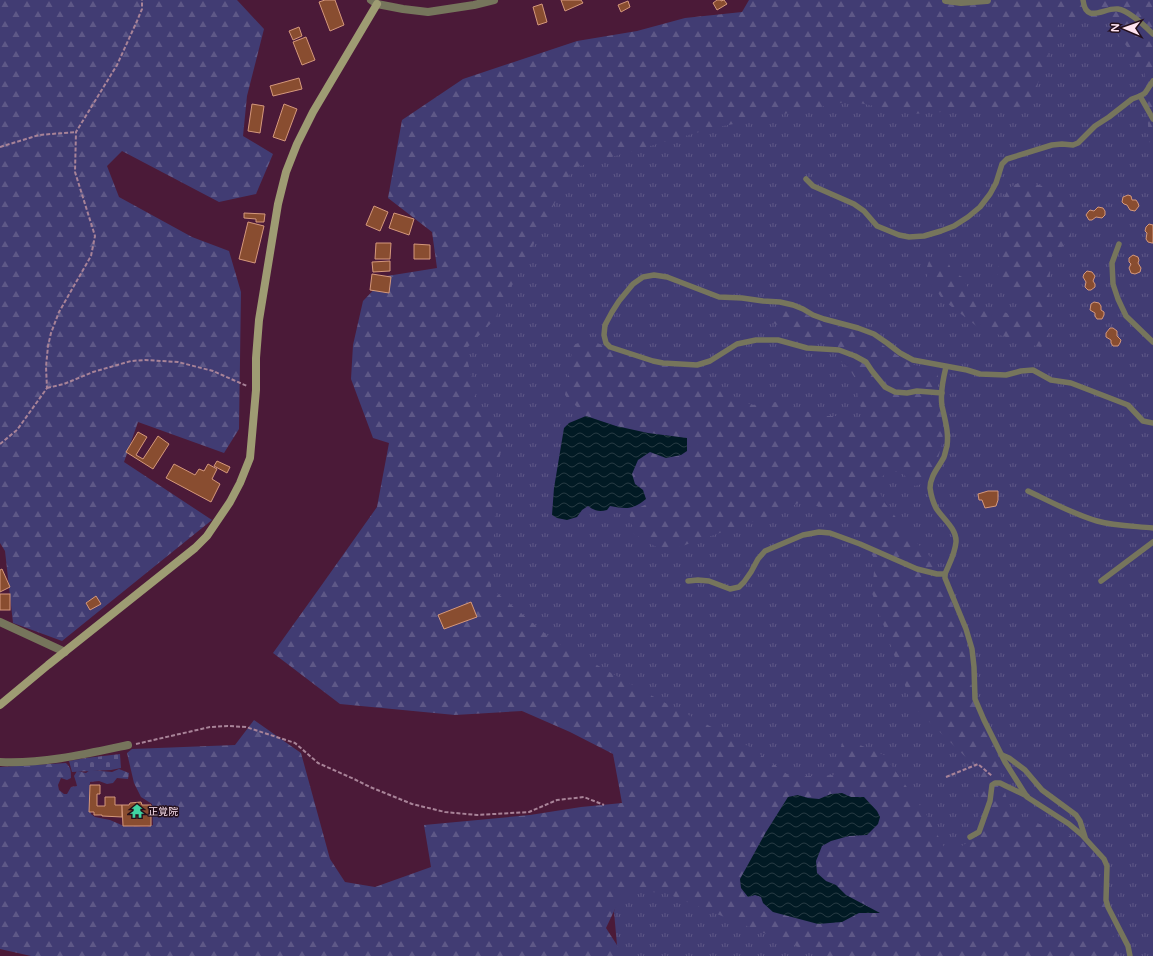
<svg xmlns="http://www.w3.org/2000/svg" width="1153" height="956" font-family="'Varela Round','Noto Sans JP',sans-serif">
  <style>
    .grass { fill: url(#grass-tufts) }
    .forest { fill: url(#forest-firs); fill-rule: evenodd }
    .cemetery { fill: url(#cemetery-stones) }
    .water { fill: url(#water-waves) }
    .building { fill: #894d30; stroke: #d5987c }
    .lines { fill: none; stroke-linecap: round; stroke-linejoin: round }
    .path { stroke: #a88398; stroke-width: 2; stroke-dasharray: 4 2; stroke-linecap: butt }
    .lane { stroke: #76755c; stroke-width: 5.5 }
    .street { stroke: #76755c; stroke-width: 8 }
    .secondary { stroke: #9e9c73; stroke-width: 8 }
    .labels { text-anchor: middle; stroke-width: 3; stroke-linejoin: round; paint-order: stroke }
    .poi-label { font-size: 10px; fill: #fee4f1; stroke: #240f1b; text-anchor: start }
  </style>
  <defs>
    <pattern id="grass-tufts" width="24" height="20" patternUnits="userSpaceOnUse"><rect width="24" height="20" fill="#413c73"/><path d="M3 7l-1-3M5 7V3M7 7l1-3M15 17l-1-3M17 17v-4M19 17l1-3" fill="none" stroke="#5e5887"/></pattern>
    <pattern id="forest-firs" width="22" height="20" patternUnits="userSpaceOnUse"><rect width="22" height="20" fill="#413c73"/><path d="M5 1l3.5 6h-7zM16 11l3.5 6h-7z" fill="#5e5887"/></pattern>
    <pattern id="cemetery-stones" width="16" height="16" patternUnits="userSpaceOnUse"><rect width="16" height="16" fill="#413c73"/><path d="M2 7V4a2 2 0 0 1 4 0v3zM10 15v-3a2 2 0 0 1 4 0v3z" fill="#5e5887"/></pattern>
    <pattern id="water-waves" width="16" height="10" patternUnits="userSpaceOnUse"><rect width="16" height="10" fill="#011a24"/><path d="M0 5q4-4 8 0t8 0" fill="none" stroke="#273b44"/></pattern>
  </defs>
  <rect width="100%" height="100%" fill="#4b1a38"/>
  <!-- grass -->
  <polygon class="grass" points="1153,0 1153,956 618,956 614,912 623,877 628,744 455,675 401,484 467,256 470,146"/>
  <!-- forest -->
  <g class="forest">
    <polygon points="0,0 237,0 264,29 247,96 243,136 273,154 256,194 219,202 122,151 107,166 119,197 192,237 229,251 241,292 239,429 224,453 138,422 124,462 212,520 62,641 13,623 5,551 0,543"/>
    <path d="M749,0H1153V143L1149,142L1145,74L1109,20L1060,21L1030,106L912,114L850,101L713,128L573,168L494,320L465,350L479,409L508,436L498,459L491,588L554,641L656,698L750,747L791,777L835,775L843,738L884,755L926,814L948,854L977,837L980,771L912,705L872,593L875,560L848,514L800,502L783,511L665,552L634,534L629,512L647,504L643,490L635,484L632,474L638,460L650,452L666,458L681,455L702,441L648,433L616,426L586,416L565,395L573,345L581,342L597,343L659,364L671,367L685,366L696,369L707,374L725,391L740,400L752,405L776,402L789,404L801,410L827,416H835L854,421L863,420L866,416L861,408L858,398L856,380L849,368L838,359L837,355H841L843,351L836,345L830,337C819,335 815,335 808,344H800L794,342L788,332L782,327L771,322L767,316L770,312L777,307L786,305L794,308L818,321L853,330L875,340L910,364L927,368L937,373C941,387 938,387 926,392L931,395L936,397C944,415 945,437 939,455C936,465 931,472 929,482L915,486L910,483L903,473C892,470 885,473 877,481L878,488L884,502L908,533L934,561L938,568L936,570H929L931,576L943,580L947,588L967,646L970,661L967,673L992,740L1010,812L1092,845L1118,956H821L665,893L624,890L606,928L624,956H31L0,949V767L66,763C71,768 71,771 71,778L67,780L61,778L58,785L59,790L64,794H67L71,787L77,786L76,782L74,776L77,771L86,773L90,770L112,772L119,769L129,773L128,779L117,778L113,783L107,784L99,781L90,782L89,797L91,814L95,817L110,820L124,826L147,827L153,825L152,804L141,797L134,783L127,753L132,749L235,745L254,720L301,753L330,859L345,882L375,887L431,867L424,825L530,815L581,807L622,803L613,754L570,732L522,711L455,715L340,704L273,653L321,586L377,507L389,443L373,438L351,379L353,345L363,301L387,276L437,268L432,232L388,198L402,120L463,79L577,41L637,31L685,18L742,12ZM842,793L851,797H864L869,803L878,824L867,835L849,836L831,841L822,846L816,861L817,873L826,881L836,885L846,895L870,907L879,913H859L842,922L818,924L795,917L763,903L761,898L755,895L740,879L766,832L788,797L798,795L808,798L819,799L831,794Z"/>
    <polygon points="1018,183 1031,183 1058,190 1069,203 1072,217 1071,235 1063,246 1052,256 1049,282 1049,332 1047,341 1041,347 1027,344 979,328 943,300 927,277 927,267 930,258 941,258 948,262 952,271 962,277 979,306 1007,313 1012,320 1019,320 1024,307 1018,295 997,278 1001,245 1001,202 1009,188"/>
  </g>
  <!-- cemetery -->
  <polygon class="cemetery" points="120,754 121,768 111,770 72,772 69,761 86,758"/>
  <!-- water -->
  <g class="water">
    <path d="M586,416L616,426L648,433L687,438V451L681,455L666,458L650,452L638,460L632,474L635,484L643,490L646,499C633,510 626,509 610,506L607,510C599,512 595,511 588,506L582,510L577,517L567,520L557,518L552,515L554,488L564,428L569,423Z"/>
    <polygon points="842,793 851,797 864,797 877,811 880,817 878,824 867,835 849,836 831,841 822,846 816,861 817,873 826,881 836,885 846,895 880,913 859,913 842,922 818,924 773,912 763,903 761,897 755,895 748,897 741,888 740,879 766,832 788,797 798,795 808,798 819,799 831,794"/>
  </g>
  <!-- building -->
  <g class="building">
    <polygon points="325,0 335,0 344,25 330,31 319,2"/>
    <polygon points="561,0 581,0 583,3 565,11"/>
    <polygon points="717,0 721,0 721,1 724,0 727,4 717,10 713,3"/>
    <polygon points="628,1 630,7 621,12 618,5"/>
    <polygon points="542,4 547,22 538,25 533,7"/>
    <polygon points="299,27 302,36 293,40 289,31"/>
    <polygon points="306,37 315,60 302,65 293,42"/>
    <polygon points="299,78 302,89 273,96 270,86"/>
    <polygon points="252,104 264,106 260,133 248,131"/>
    <polygon points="284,104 297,109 285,141 273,137"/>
    <polygon points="1128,195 1131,196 1132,200 1136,200 1138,203 1139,206 1135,211 1130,210 1127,205 1124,204 1122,202 1123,197"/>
    <polygon points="374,206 388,212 380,231 366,225"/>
    <polygon points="1098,207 1103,208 1105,211 1105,215 1102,218 1096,217 1092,220 1089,220 1086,215 1088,212 1090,210 1094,211"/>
    <polygon points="244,213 265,214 264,222 256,222 256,219 244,218"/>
    <polygon points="394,213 414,219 409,235 389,228"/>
    <polygon points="248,222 264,226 255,263 239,259"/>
    <polygon points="1149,224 1153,225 1153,243 1152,243 1148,242 1146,239 1147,233 1145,231 1146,227"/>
    <polygon points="376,243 391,243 390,259 375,259"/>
    <polygon points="414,244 430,245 430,259 414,259"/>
    <polygon points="1133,255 1138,257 1139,260 1138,263 1141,268 1140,272 1135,274 1131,273 1129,268 1131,264 1129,262 1129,258"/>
    <polygon points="390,261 390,271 373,272 372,262"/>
    <polygon points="1087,271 1092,272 1095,276 1093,281 1095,284 1095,287 1091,290 1088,290 1085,287 1086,282 1083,277 1084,274"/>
    <polygon points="372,274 391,277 389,293 370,290"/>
    <polygon points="1094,302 1099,303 1101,306 1101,310 1104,312 1104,315 1102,319 1097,319 1095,316 1095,313 1090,310 1091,304"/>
    <polygon points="1110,328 1113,328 1117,331 1117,336 1121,340 1120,343 1118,346 1113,346 1111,343 1111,340 1106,337 1106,333"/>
    <polygon points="138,432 147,437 136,455 143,459 158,436 169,444 153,469 126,452"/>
    <polygon points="217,461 230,467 227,473 214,466"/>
    <polygon points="174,464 195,475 199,469 204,471 208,464 217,469 212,479 220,484 211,502 166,478"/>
    <polygon points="988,491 998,491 998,500 996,506 985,508 982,500 979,500 978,494"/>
    <polygon points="2,569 10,587 0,592 0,570"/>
    <rect x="0" y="594" width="10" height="16"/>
    <polygon points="96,596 101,604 90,610 86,603"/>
    <polygon points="471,602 477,617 444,629 438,615"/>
    <polygon points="90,785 100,785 100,794 97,794 97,806 105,806 105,797 115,797 115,805 122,805 122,817 102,816 102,815 94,815 94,812 89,812"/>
    <polygon points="141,802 142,805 151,805 151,826 123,826 122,805 129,805 130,803"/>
  </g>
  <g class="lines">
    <!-- path -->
    <g class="path">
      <polyline points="0,147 39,135 76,132"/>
      <polyline points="47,388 64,384 93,372 131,361 145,360 178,362 213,371 247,386"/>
      <polyline points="0,444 17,430 47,388 46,367 48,346 51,333 59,312 91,256 95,236 75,172 76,132 117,65 137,21 142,9 142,0"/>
      <polyline points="136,744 210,727 228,726 246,727 295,743 318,763 354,779 370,787 412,804 445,812 477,815 529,812 557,800 584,797 604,805"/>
      <polyline points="946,777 978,764 992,776"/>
    </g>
    <!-- lane -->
    <g class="lane">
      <path d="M1083,0C1086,25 1104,7 1118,9C1129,11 1145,26 1153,34"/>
      <polyline points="1140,96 1153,119"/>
      <polyline points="806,179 813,186 854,204 864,211 877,226 899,235 909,237 924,236 941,231 954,226 968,217 980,207 990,194 996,183 1002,164 1007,159 1052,145 1062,144 1073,145 1078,143 1095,126 1109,117 1132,99 1140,96 1145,93 1153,81"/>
      <polyline points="1119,244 1112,263 1113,284 1118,299 1126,316 1153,342"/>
      <path d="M946,367C943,379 940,393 942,406C945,420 949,432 947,446C946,449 945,454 944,457C939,467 930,476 930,488C931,495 933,502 936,508C943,519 957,529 956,542C955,554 949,564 945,574V578L966,629L972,649L974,667L975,699L984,720L1005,762L1027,797L1069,824L1082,835L1104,859L1107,866L1106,900L1108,907L1128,946L1130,956"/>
      <polyline points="942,393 917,391 907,393 895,392 885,387 872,371 866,362 855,356 839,350 807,348 778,340 756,340 737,344 710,361 697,365 663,363 653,361 610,347 606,343 604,335 605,325 612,312 619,301 633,284 643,277 654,275 667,277 719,297 742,298 763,301 780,302 793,305 803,309 813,315 824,319 858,328 874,334 887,343 900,353 913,360 967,370 980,374 1006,375 1021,371 1033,370 1051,380 1071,383 1128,405 1143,421 1153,423"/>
      <path d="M1028,491C1051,502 1073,514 1097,521C1115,526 1134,526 1153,528"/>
      <polyline points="688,581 698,580 709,581 730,589 739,587 744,582 751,572 758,559 765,551 803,535 819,532 830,533 860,544 917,569 937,574 945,574"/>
      <polyline points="1101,581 1153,542"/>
      <polyline points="1002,755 1009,758 1025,770 1042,790 1076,815 1080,821 1085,837"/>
      <polyline points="970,837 979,832 990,801 992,785 995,783 1000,783 1006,786 1027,796"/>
    </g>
    <!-- street -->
    <g class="street">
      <polyline points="371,0 377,4 403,9 428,12 474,5 494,0"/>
      <polyline points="946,0 961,2 987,0"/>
      <polyline points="0,622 65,652"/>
      <path d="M0,762C43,764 86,754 128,745"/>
    </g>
    <!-- secondary -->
    <polyline class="secondary" points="0,705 48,665 195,548 207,536 230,502 240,483 250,458 256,390 256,358 259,320 278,204 286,172 297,144 313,112 377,4"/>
  </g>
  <!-- icons -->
  <defs>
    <symbol id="temple-bare" viewBox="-9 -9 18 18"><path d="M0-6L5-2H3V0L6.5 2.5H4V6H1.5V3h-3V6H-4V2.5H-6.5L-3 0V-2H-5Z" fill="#40d4a2" stroke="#240f1b" stroke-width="2.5" paint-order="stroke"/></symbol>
  </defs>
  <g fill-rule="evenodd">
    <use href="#temple-bare" x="127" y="801" width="20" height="20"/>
  </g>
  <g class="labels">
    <!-- poi labels -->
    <g class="poi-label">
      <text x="148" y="815">正覚院</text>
    </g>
  </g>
  <!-- north arrow -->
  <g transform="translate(1125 28) rotate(272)" stroke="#240f1b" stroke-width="3" paint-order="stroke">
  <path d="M0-3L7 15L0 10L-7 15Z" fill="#fee4f1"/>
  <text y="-6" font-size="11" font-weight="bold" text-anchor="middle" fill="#fee4f1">N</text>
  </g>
</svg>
